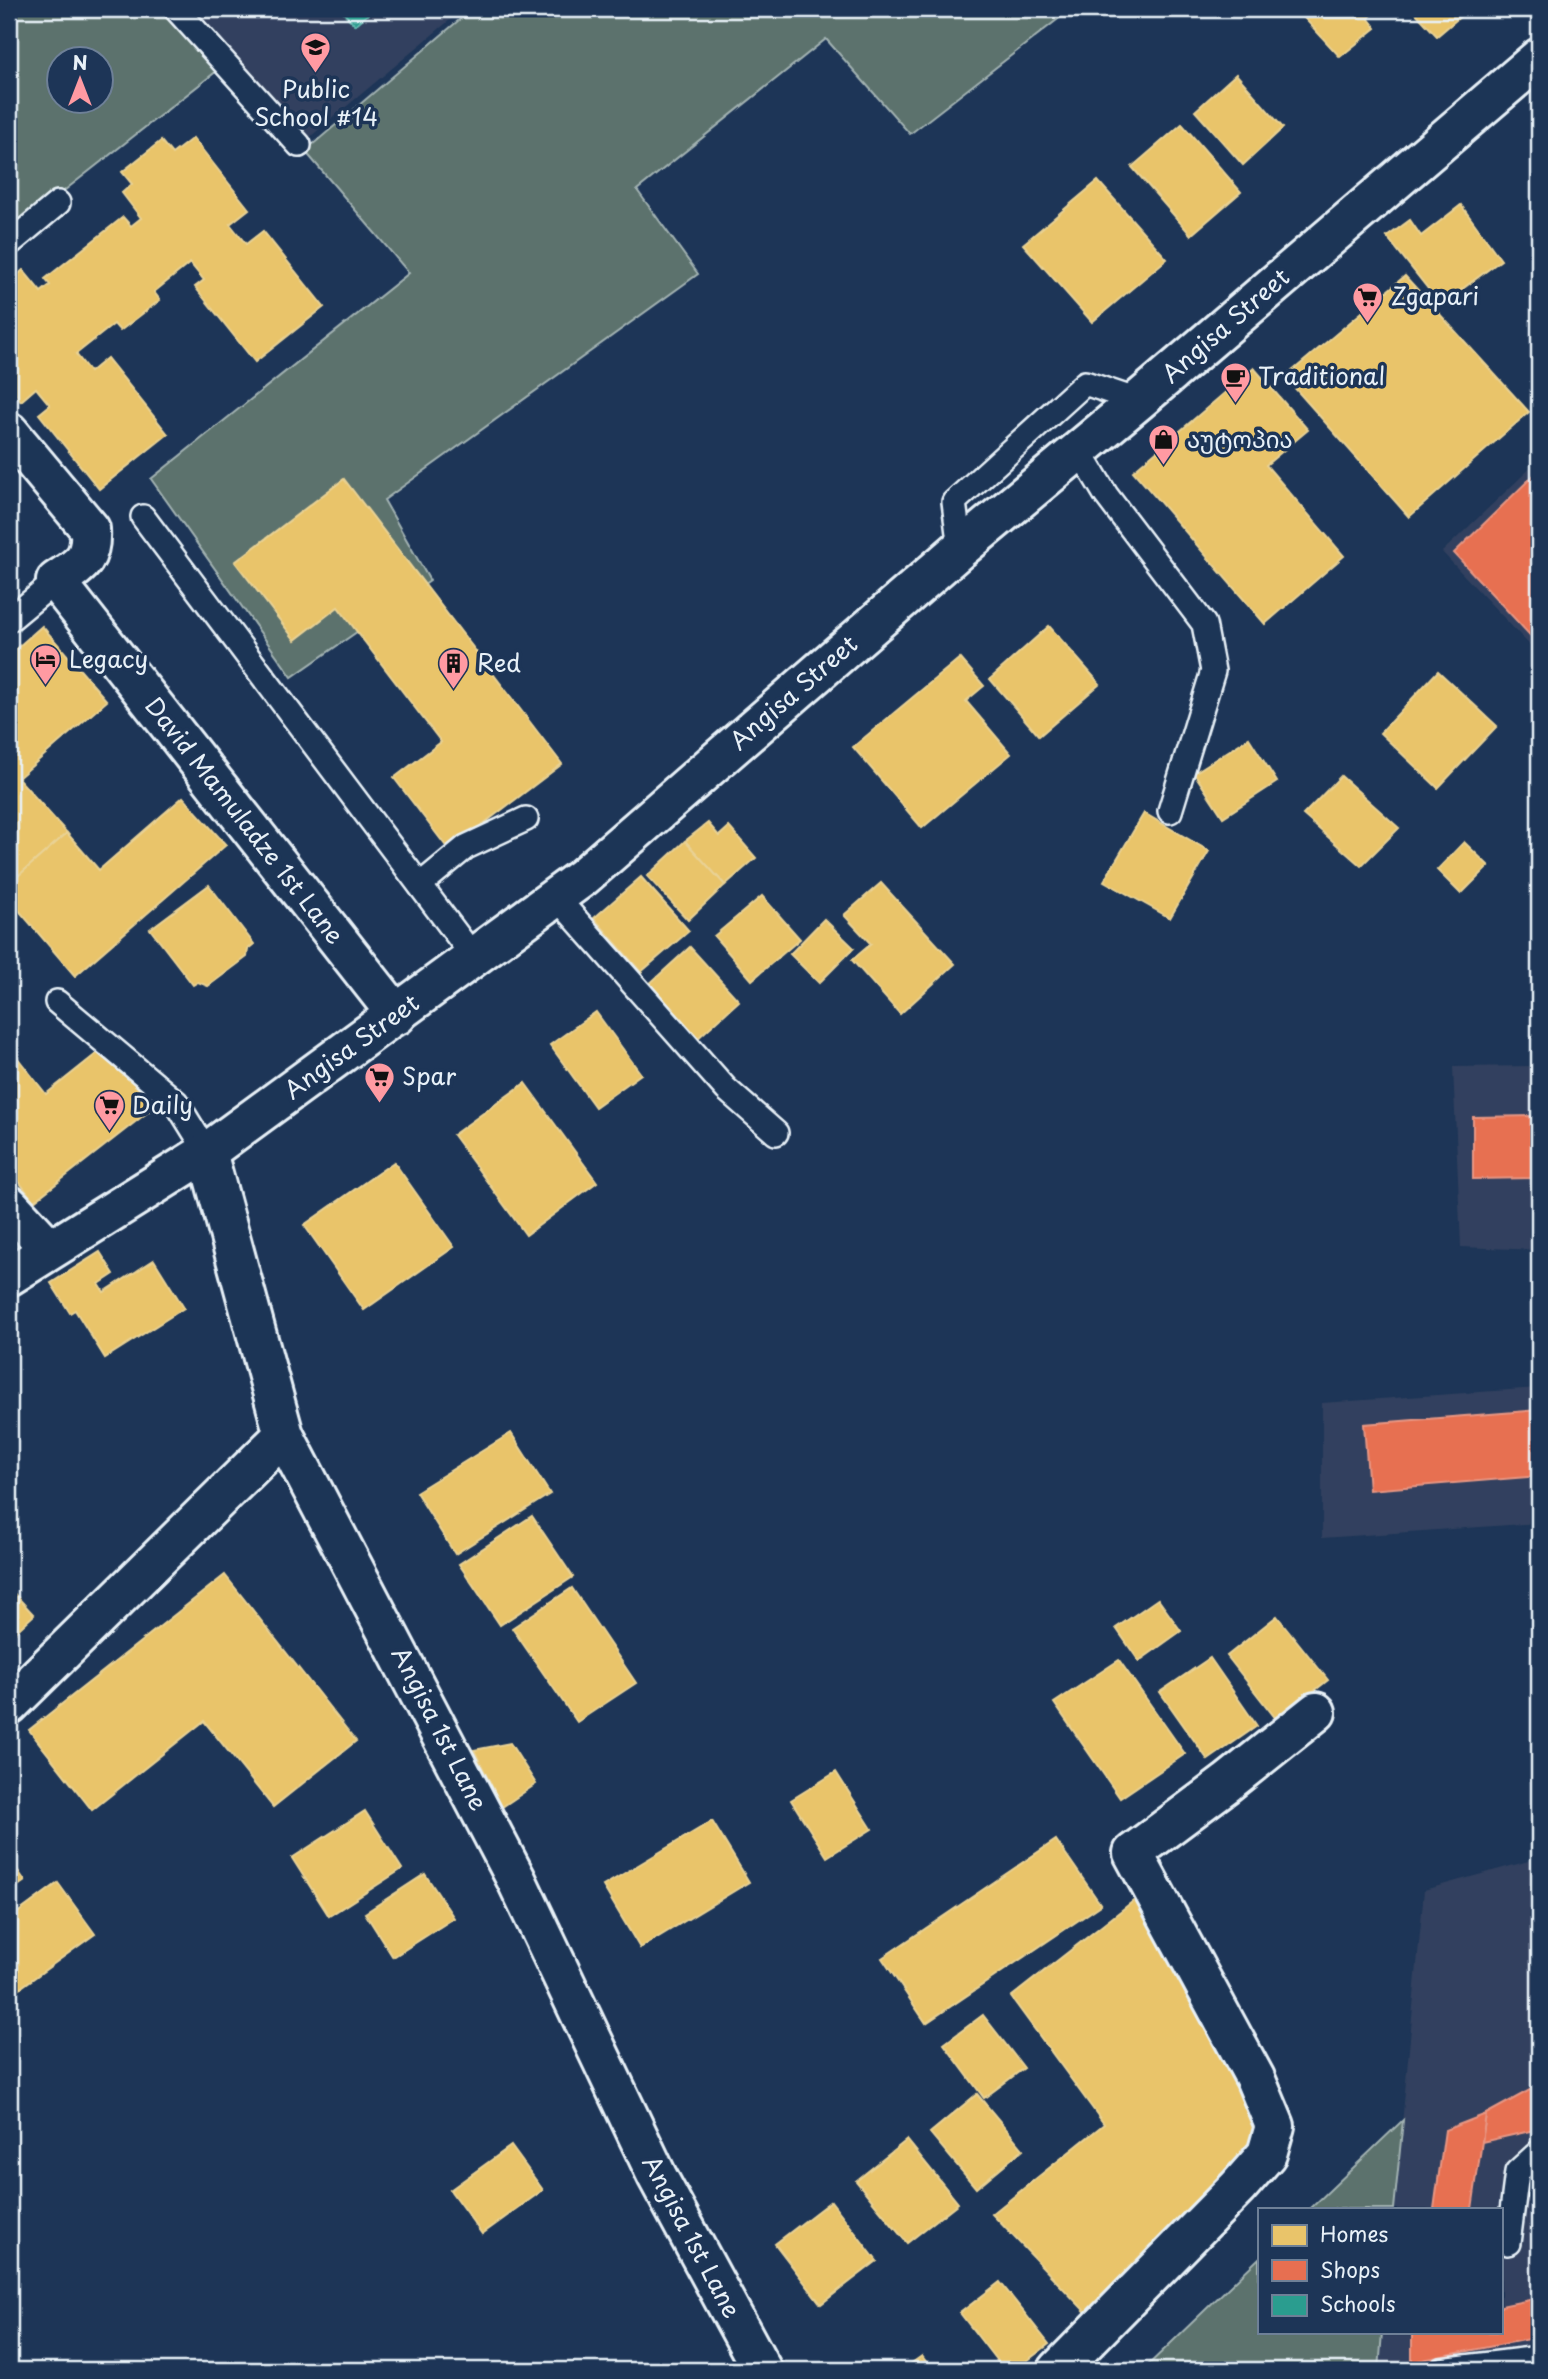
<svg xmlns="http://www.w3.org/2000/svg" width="1548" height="2379" font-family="'Playpen Sans','Noto Sans Georgian',sans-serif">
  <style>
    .built { fill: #32415e }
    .green { fill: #5c726d; stroke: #a2b2b2; stroke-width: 2; fill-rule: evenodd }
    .homes { fill: #e9c46a; stroke: #e9d295; stroke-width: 2 }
    .shops { fill: #e76f51; stroke: #e79683; stroke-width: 2 }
    .schools { fill: #2a9d8f; stroke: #63b6ae; stroke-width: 2 }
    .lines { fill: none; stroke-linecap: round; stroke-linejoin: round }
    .service-casing { stroke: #e8f1f8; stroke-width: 28 }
    .minor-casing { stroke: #e8f1f8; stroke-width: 44 }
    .tertiary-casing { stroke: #e8f1f8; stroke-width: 44 }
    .service { stroke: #1d3557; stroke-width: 23 }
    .minor { stroke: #1d3557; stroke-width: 38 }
    .tertiary { stroke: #1d3557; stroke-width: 38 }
    .labels { text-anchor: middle; stroke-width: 7; stroke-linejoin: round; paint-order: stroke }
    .poi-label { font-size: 24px; fill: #e8f1f8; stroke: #1d3557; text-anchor: start }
    .street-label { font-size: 24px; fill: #e8f1f8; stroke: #1d3557 }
  </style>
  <rect width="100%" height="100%" fill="#1d3557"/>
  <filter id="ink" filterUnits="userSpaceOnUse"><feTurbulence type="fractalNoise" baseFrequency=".0143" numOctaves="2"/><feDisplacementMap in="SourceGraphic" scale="14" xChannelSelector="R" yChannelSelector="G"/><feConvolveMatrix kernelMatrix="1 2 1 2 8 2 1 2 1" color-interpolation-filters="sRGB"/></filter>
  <g filter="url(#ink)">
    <!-- built -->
    <g class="built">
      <polygon points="194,9 463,9 304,142"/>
      <polygon points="1539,460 1539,655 1442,552"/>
      <polygon points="1539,1066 1539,1250 1461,1247 1453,1067"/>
      <polygon points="1539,1388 1539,1523 1322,1538 1322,1403"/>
      <polygon points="1539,1858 1539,2370 1379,2370 1382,2332 1501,2332 1501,2209 1394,2209 1424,1890"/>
    </g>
    <!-- green -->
    <g class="green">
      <path d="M9,9H168L218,70L9,234ZM60,60H102V102H60Z"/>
      <polygon points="472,9 1071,9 910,134 826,39 637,190 698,274 384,500 430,581 292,677 151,479 409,273 305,151"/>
      <polygon points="1403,2120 1394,2209 1310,2209"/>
      <polygon points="1259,2258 1259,2332 1382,2332 1379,2370 1143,2370"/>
    </g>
    <!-- homes -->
    <g class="homes">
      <polygon points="1296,9 1375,9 1369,19 1376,28 1340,57"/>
      <polygon points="1412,9 1469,9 1437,36"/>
      <polygon points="1236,74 1283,128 1243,165 1195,111"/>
      <polygon points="1182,124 1241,192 1191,235 1132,167"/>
      <polygon points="193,138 249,209 230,224 246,244 263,231 324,307 255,362 195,287 204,280 190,263 154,292 160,300 120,331 114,324 76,354 90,372 107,358 168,434 99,489 39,414 50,405 36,388 21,401 9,385 9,270 15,277 23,270 41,292 50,285 45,279 123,217 131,226 141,218 122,193 132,184 122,172 161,141 172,154"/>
      <polygon points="1098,181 1167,259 1092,322 1023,244"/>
      <polygon points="1461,205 1501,260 1441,305 1387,237 1410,220 1421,236"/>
      <polygon points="1405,276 1529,412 1409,517 1285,377"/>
      <polygon points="1254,368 1308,430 1266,465 1344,556 1265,624 1133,471"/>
      <polygon points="344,479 562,764 449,850 394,778 441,742 338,607 295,640 235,562"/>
      <polygon points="42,626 107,701 18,778 67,833 9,884 9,655"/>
      <polygon points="1049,626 1100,684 1039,736 990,679"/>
      <polygon points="960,658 984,686 966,701 1011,754 922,828 853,747"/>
      <polygon points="1438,671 1497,726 1438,788 1380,733"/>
      <polygon points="1249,738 1277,782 1223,817 1194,773"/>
      <polygon points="1341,776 1399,828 1361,866 1303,815"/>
      <polygon points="183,797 226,845 75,976 9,899 9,884 67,833 99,870"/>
      <polygon points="1144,813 1209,851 1170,918 1104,881"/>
      <polygon points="708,823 719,836 729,827 756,858 725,885 685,841"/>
      <polygon points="685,841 725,885 688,920 647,876"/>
      <polygon points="1464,842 1489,866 1461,894 1437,870"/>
      <polygon points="641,877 689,931 641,972 594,918"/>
      <polygon points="881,883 955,964 900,1014 852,960 871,944 844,915"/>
      <polygon points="209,885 254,944 248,949 247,957 208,986 198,982 193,985 150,929"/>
      <polygon points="762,896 800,939 752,980 714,936"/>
      <polygon points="824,919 854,948 819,983 790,954"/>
      <polygon points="690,947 739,1001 697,1039 647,986"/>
      <polygon points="596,1012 641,1074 595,1107 550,1045"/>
      <polygon points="9,1047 46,1094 105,1047 153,1108 34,1201 9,1169"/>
      <polygon points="525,1083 597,1182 526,1235 453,1135"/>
      <polygon points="394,1162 454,1247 364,1310 304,1225"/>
      <polygon points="100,1252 114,1274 99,1284 104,1292 154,1260 184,1308 105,1358 75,1310 70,1313 51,1283"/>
      <polygon points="511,1433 550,1494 455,1554 416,1492"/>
      <polygon points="532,1516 573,1577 500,1625 459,1564"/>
      <polygon points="225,1575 356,1741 273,1807 204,1721 92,1810 29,1730"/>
      <polygon points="9,1588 34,1615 9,1638"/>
      <polygon points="572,1588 636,1683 577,1722 512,1628"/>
      <polygon points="1158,1599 1181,1631 1139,1661 1116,1628"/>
      <polygon points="1277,1616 1328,1680 1277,1720 1227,1656"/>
      <polygon points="1210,1658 1257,1726 1208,1760 1160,1692"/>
      <polygon points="1119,1660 1185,1754 1120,1798 1054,1703"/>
      <polygon points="510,1743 536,1784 502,1807 474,1750"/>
      <polygon points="836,1772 872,1829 827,1857 791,1800"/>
      <polygon points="365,1811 402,1869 329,1916 292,1858"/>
      <polygon points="712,1821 749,1882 640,1948 603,1886"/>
      <polygon points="1056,1840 1101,1905 926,2023 882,1958"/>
      <polygon points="9,1858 25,1881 9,1892"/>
      <polygon points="425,1874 454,1918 393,1957 365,1913"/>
      <polygon points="58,1883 95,1934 9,1996 9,1919"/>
      <polygon points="1141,1895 1265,2127 1101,2328 992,2214 1104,2124 1011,1997"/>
      <polygon points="983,2015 1024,2068 984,2098 944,2044"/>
      <polygon points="977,2094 1023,2149 976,2188 930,2133"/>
      <polygon points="907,2140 958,2203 907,2243 856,2181"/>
      <polygon points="511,2146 543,2190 482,2234 450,2190"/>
      <polygon points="831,2201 877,2261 821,2304 775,2244"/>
      <polygon points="1000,2282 1049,2344 1015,2370 1004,2370 960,2313"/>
      <polygon points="922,2356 932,2370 902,2370"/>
    </g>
    <!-- shops -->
    <g class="shops">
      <polygon points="1539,470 1539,645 1454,553"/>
      <polygon points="1539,1116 1539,1178 1473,1179 1473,1117"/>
      <polygon points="1539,1410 1539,1476 1369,1490 1364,1424"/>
      <polygon points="1539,2085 1539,2129 1482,2142 1486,2114"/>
      <polygon points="1486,2114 1472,2209 1434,2209 1445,2130"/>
      <polygon points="1539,2298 1539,2337 1412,2362 1412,2332 1501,2332 1501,2306"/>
    </g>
    <!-- schools -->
    <polygon class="schools" points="340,9 374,9 355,25"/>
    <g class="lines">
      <defs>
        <g id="service">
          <polyline points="176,9 299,145"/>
          <polyline points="9,244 58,203"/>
          <polyline points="1079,450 1106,495 1204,624 1213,671 1170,811"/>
          <polyline points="143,517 473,956"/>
          <polyline points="960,549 954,502 1085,383 1138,401"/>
          <polyline points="9,620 56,581"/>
          <polyline points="420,885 466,847 526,819"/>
          <polyline points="556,897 726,1089 776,1133"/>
          <polyline points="57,1002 176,1102 207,1152"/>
          <polyline points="1508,2243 1517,2172 1539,2152"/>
          <polyline points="1441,2370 1539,2358"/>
        </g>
        <g id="minor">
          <path d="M9,432L90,529C92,561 80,565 56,581L397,1015"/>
          <polyline points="207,1152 284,1435 516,1879 657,2176 762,2370"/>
          <polyline points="9,1205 50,1249"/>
          <polyline points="9,1705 284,1435"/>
          <polyline points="1058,2370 1238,2187 1267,2154 1275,2126 1255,2078 1133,1853 1227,1783 1316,1712"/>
        </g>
        <polyline id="tertiary" points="9,1276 207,1152 583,877 960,549 1138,401 1539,58"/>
      </defs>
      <!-- service casing -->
      <use href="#service" class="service-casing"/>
      <!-- minor casing -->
      <use href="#minor" class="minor-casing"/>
      <!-- tertiary casing -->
      <use href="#tertiary" class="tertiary-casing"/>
      <!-- service -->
      <use href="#service" class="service"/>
      <!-- minor -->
      <use href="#minor" class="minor"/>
      <!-- tertiary -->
      <use href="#tertiary" class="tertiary"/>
    </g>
  </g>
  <!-- icons -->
  <defs>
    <symbol id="school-pin" viewBox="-11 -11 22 30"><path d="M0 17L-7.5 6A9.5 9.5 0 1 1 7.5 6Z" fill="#ff9aa2" stroke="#1d3557"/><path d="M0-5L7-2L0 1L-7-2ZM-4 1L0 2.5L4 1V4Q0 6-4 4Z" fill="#111"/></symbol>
    <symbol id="supermarket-pin" viewBox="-11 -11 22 30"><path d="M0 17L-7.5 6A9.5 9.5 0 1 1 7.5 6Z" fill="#ff9aa2" stroke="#1d3557"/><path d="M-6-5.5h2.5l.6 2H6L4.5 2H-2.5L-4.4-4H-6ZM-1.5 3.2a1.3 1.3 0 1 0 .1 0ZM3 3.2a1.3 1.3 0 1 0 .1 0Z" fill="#111"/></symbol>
    <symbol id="cafe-pin" viewBox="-11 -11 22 30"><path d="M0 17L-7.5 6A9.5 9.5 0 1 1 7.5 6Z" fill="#ff9aa2" stroke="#1d3557"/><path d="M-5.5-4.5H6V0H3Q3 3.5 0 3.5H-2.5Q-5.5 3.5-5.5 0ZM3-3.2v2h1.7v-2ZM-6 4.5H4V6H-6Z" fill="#111"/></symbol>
    <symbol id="shop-pin" viewBox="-11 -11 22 30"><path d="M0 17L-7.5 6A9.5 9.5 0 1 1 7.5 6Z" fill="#ff9aa2" stroke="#1d3557"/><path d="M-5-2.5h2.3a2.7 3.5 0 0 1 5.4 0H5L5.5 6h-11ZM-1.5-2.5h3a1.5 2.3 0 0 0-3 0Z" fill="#111"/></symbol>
    <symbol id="hotel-pin" viewBox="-11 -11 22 30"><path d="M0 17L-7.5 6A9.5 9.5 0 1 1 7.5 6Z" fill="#ff9aa2" stroke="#1d3557"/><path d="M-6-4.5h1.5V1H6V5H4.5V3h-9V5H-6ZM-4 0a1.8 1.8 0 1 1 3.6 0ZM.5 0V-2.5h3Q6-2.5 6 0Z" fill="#111"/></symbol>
    <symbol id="building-pin" viewBox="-11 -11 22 30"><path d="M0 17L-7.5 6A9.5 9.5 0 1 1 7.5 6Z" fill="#ff9aa2" stroke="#1d3557"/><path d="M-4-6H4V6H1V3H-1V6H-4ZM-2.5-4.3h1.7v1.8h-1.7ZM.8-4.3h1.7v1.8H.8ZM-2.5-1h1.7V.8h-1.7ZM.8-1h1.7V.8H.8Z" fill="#111"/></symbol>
  </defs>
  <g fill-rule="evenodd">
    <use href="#school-pin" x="298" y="30" width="35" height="47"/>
    <use href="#supermarket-pin" x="1350" y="280" width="35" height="47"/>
    <use href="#cafe-pin" x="1218" y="360" width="35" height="47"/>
    <use href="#shop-pin" x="1146" y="422" width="35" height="47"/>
    <use href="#hotel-pin" x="28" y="642" width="35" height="47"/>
    <use href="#building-pin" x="436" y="646" width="35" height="47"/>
    <use href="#supermarket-pin" x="362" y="1060" width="35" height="47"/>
    <use href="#supermarket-pin" x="92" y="1088" width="35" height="47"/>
  </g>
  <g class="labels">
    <!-- poi labels -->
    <g class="poi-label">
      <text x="316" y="98" text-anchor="middle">Public<tspan x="316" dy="28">School #14</tspan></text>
      <text x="1391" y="305">Zgapari</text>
      <text x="1258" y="385">Traditional</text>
      <text x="1187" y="448">აუტოპია</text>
      <text x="69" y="668">Legacy</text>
      <text x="477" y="672">Red</text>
      <text x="402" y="1085">Spar</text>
      <text x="132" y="1114">Daily</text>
    </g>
    <!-- street labels -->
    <g class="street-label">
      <text transform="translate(1226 326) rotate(-41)" y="8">Angisa Street</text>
      <text transform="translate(794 693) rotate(-41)" y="8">Angisa Street</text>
      <text transform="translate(244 821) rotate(52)" y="8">David Mamuladze 1st Lane</text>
      <text transform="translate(352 1047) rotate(-36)" y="8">Angisa Street</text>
      <text transform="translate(439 1729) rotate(63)" y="8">Angisa 1st Lane</text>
      <text transform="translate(691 2237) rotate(62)" y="8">Angisa 1st Lane</text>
    </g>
  </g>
  <!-- margin -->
  <rect width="1548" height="2379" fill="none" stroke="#1d3557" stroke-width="35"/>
  <rect x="18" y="18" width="1513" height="2344" fill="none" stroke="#e8f1f8" stroke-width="2.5" filter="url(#ink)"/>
  <!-- legend -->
  <rect x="1258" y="2208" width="245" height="126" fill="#1d3557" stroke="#6e8097" stroke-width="2"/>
  <rect x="1272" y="2225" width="35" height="21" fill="#e9c46a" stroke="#6e8097" stroke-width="2"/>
  <text x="1320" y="2242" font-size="21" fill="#e8f1f8">Homes</text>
  <rect x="1272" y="2260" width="35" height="21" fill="#e76f51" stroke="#6e8097" stroke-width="2"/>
  <text x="1320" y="2278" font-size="21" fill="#e8f1f8">Shops</text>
  <rect x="1272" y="2295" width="35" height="21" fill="#2a9d8f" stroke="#6e8097" stroke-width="2"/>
  <text x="1320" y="2312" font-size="21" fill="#e8f1f8">Schools</text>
  <!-- north arrow -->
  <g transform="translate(80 80)"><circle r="33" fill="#1d3557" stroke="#6e8097" stroke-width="2"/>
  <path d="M0-5L12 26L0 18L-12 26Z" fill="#ff9aa2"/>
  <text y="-10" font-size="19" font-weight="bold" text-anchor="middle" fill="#e8f1f8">N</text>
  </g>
</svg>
